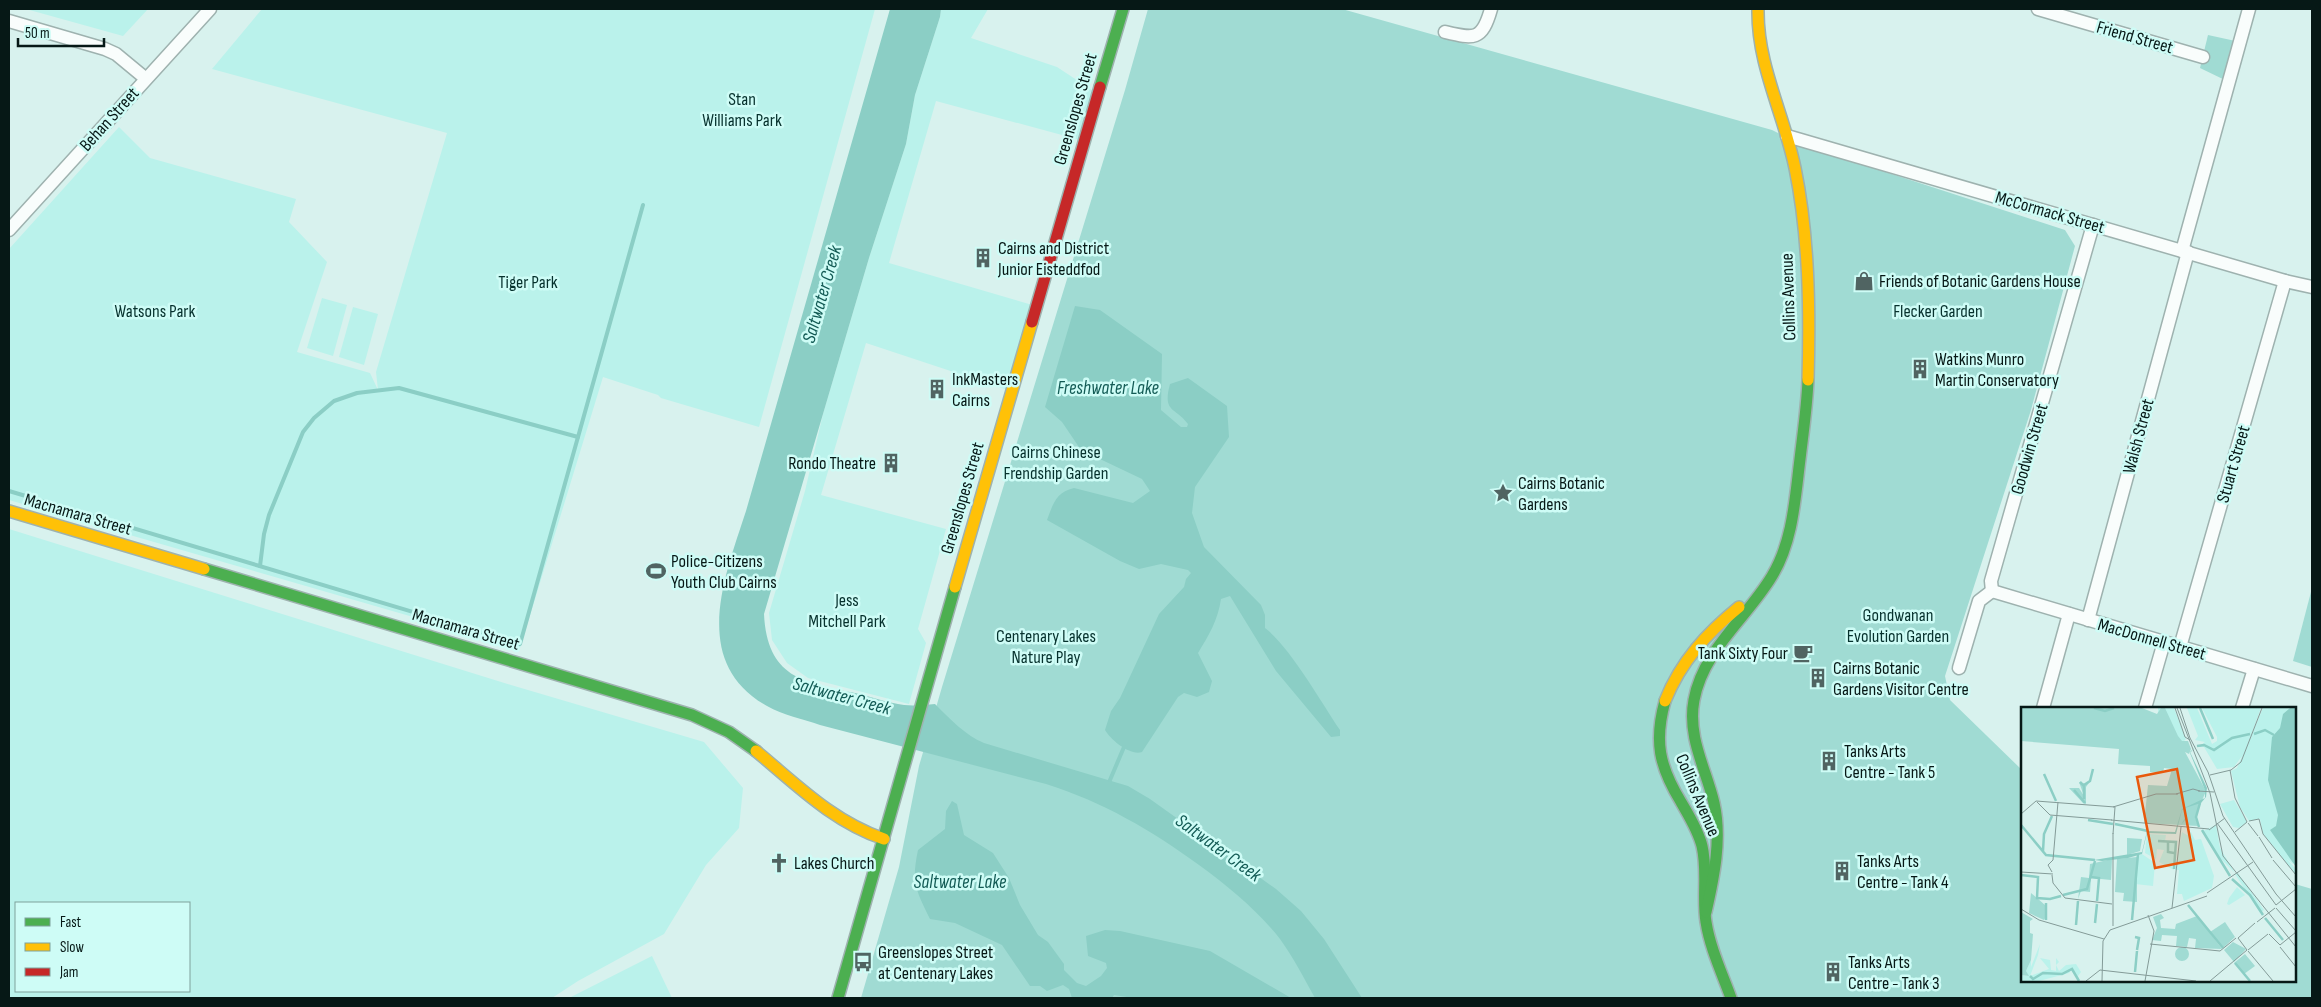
<svg xmlns="http://www.w3.org/2000/svg" width="2321" height="1007" font-family="'Sofia Sans Condensed',sans-serif">
  <style>
    .green { fill: #baf2eb; fill-rule: evenodd }
    .forest { fill: #a0dbd3 }
    .water { fill: #8bcec5 }
    .lines { fill: none; stroke-linecap: round; stroke-linejoin: round }
    .stream { stroke: #8bcec5; stroke-width: 4 }
    .street-casing { stroke: #9eb2af; stroke-width: 15 }
    .fast-casing { stroke: #9eb2af; stroke-width: 14 }
    .slow-casing { stroke: #9eb2af; stroke-width: 14 }
    .jam-casing { stroke: #9eb2af; stroke-width: 14 }
    .street { stroke: #f9fdfc; stroke-width: 12 }
    .fast { stroke: #4caf50; stroke-width: 11 }
    .slow { stroke: #ffc107; stroke-width: 11 }
    .jam { stroke: #c62828; stroke-width: 11 }
    .labels { text-anchor: middle; stroke-width: 5; stroke-linejoin: round; paint-order: stroke }
    .street-label { font-size: 18px; fill: #061816; stroke: #cefcf6 }
    .park-label { font-size: 18px; fill: #06312d; stroke: #cefcf6 }
    .poi-label { font-size: 18px; fill: #061816; stroke: #cefcf6; text-anchor: start }
    .water-label { font-size: 19px; font-style: italic; fill: #135b55; stroke: #cefcf6 }
    .inset-river { fill: none; stroke: #8bcec5; stroke-width: 2.5 }
    .inset-road { fill: none; stroke: #849b98; stroke-width: 1 }
    .view { fill: #e8590c; fill-opacity: 0.15; stroke: #e8590c; stroke-width: 2.5 }
    .inset-edge { fill: none; stroke: #061816; stroke-width: 2.5 }
  </style>
  <rect width="100%" height="100%" fill="#d8f2ee"/>
  <!-- green -->
  <g class="green">
    <polygon points="26,9 148,9 123,36"/>
    <polygon points="262,9 875,9 759,427 661,398 658,395 603,377 520,648 9,500 9,249 119,127 150,158 296,199 289,222 327,262 297,352 370,373 378,390 376,372 447,133 212,69"/>
    <polygon points="941,9 988,9 971,38 1057,67 1098,94 1084,141 936,101 889,263 1036,306 1011,391 866,343 821,495 946,529 918,629 926,643 909,704 808,678 787,663 772,640 769,613 805,491 823,414 869,258 906,144 915,95 940,17"/>
    <polygon points="322,298 347,305 333,356 307,348"/>
    <polygon points="353,307 378,314 364,365 339,357"/>
    <path d="M9,529L511,685L704,742L743,788L739,828L706,865L664,934L578,981L552,998H9ZM16,903H189V991H16Z"/>
    <polygon points="652,956 672,998 569,998"/>
  </g>
  <!-- forest -->
  <g class="forest">
    <polygon points="1148,9 1342,9 1772,130 1805,146 2065,230 2075,246 2031,410 1945,676 1950,700 2022,770 2022,981 2295,981 2295,884 2312,889 2312,998 861,998 899,867 919,766 942,687 1125,90"/>
    <polygon points="2208,35 2240,42 2229,82 2200,68"/>
    <polygon points="2312,588 2312,667 2293,661"/>
  </g>
  <!-- water -->
  <g class="water">
    <path d="M890,9H941L940,17L915,95L906,144L869,258L764,614C767,677 803,683 855,693C872,697 888,703 904,705C914,706 925,705 935,704C950,719 965,735 984,743L1128,786L1150,799L1276,889L1301,911L1324,939L1362,998H1315C1304,978 1293,957 1280,939C1257,910 1229,887 1199,865C1151,830 1103,802 1046,784L820,725C803,719 783,715 767,706C689,662 725,576 746,511Z"/>
    <path d="M1075,306L1100,310L1162,354L1161,410L1181,427H1187L1188,424C1176,407 1162,413 1170,384L1188,378L1227,406L1229,437L1195,487L1192,513L1204,547L1261,605L1265,615V628C1290,647 1321,702 1340,730V736L1331,737L1276,671L1230,596L1221,599C1218,620 1209,635 1198,653L1212,681L1209,692L1197,697L1184,693L1178,697L1142,752C1130,756 1111,740 1105,730L1111,711L1120,698L1159,614L1184,587L1186,579L1191,573L1188,570L1161,564L1139,569L1120,561L1047,520C1053,504 1056,492 1074,488L1133,503L1150,491L1142,479L1081,450L1062,422L1045,407Z"/>
    <path d="M952,801L957,804L964,835L993,853L1009,878L1020,905L1038,935L1048,942L1064,964V970L1077,983L1086,986L1101,976L1107,968L1106,963L1088,956L1086,936L1105,930L1120,931L1210,951L1291,998H1133L1114,995L1112,998H1072L1069,989L1063,985L1047,991L1040,986H1030L1002,945L955,923L930,919C916,890 911,883 918,850L945,829L946,811Z"/>
  </g>
  <g class="lines">
    <!-- stream -->
    <g class="stream">
      <polyline points="9,491 520,644 643,205"/>
      <polyline points="260,566 264,534 269,515 303,432 314,418 334,401 357,393 399,388 578,437"/>
      <polyline points="1110,780 1124,747"/>
    </g>
    <defs>
      <g id="street">
        <polyline points="2038,9 2203,57"/>
        <polyline points="9,21 105,49 116,54 145,78"/>
        <path d="M1445,32C1474,39 1482,41 1491,9"/>
        <polyline points="1787,136 2285,281 2312,287"/>
        <polyline points="9,230 210,9"/>
        <polyline points="2182,251 2249,9"/>
        <polyline points="1992,591 1991,581 2093,225"/>
        <polyline points="1992,591 2312,686"/>
        <polyline points="2088,620 2188,252"/>
        <polyline points="2180,647 2285,281"/>
        <polyline points="1959,668 1979,601 1992,591"/>
        <polyline points="2043,708 2069,614"/>
        <polyline points="2145,708 2164,642"/>
        <polyline points="2242,708 2254,669"/>
      </g>
      <g id="fast">
        <polyline points="1100,87 1123,9"/>
        <polyline points="204,569 692,715 729,732 756,751"/>
        <path d="M1665,701C1654,741 1659,766 1681,802C1689,816 1698,830 1702,846C1708,871 1702,897 1706,922C1710,948 1722,973 1731,998"/>
        <path d="M1706,912C1714,877 1722,839 1714,803C1706,769 1687,737 1694,700C1703,650 1747,618 1772,576C1793,541 1795,499 1800,459C1803,433 1807,407 1808,380"/>
        <polyline points="838,998 955,587"/>
      </g>
      <g id="slow">
        <path d="M1758,9C1757,65 1784,114 1795,168C1809,236 1810,310 1808,380"/>
        <polyline points="9,511 204,569"/>
        <polyline points="955,587 1032,322"/>
        <path d="M1665,701C1681,661 1707,633 1739,607"/>
        <path d="M756,751C797,785 832,821 884,839"/>
      </g>
      <polyline id="jam" points="1032,322 1100,87"/>
    </defs>
    <!-- street casing -->
    <use href="#street" class="street-casing"/>
    <!-- fast casing -->
    <use href="#fast" class="fast-casing"/>
    <!-- slow casing -->
    <use href="#slow" class="slow-casing"/>
    <!-- jam casing -->
    <use href="#jam" class="jam-casing"/>
    <!-- street -->
    <use href="#street" class="street"/>
    <!-- fast -->
    <use href="#fast" class="fast"/>
    <!-- slow -->
    <use href="#slow" class="slow"/>
    <!-- jam -->
    <use href="#jam" class="jam"/>
  </g>
  <!-- icons -->
  <defs>
    <symbol id="building-bare" viewBox="-9 -9 18 18"><path d="M-4-6H4V6H1V3H-1V6H-4ZM-2.5-4.3h1.7v1.8h-1.7ZM.8-4.3h1.7v1.8H.8ZM-2.5-1h1.7V.8h-1.7ZM.8-1h1.7V.8H.8Z" fill="#506462" stroke="#cefcf6" stroke-width="2.5" paint-order="stroke"/></symbol>
    <symbol id="shop-bare" viewBox="-9 -9 18 18"><path d="M-5-2.5h2.3a2.7 3.5 0 0 1 5.4 0H5L5.5 6h-11ZM-1.5-2.5h3a1.5 2.3 0 0 0-3 0Z" fill="#506462" stroke="#cefcf6" stroke-width="2.5" paint-order="stroke"/></symbol>
    <symbol id="sight-bare" viewBox="-9 -9 18 18"><path d="M0-6L1.8-2.2L6-1.7L2.9 1.2L3.7 5.4L0 3.3L-3.7 5.4L-2.9 1.2L-6-1.7L-1.8-2.2Z" fill="#506462" stroke="#cefcf6" stroke-width="2.5" paint-order="stroke"/></symbol>
    <symbol id="stadium-bare" viewBox="-9 -9 18 18"><path d="M0-5a6.5 5 0 1 0 0 10a6.5 5 0 1 0 0-10ZM-3.5-1.8h7v3.6h-7Z" fill="#506462" stroke="#cefcf6" stroke-width="2.5" paint-order="stroke"/></symbol>
    <symbol id="cafe-bare" viewBox="-9 -9 18 18"><path d="M-5.5-4.5H6V0H3Q3 3.5 0 3.5H-2.5Q-5.5 3.5-5.5 0ZM3-3.2v2h1.7v-2ZM-6 4.5H4V6H-6Z" fill="#506462" stroke="#cefcf6" stroke-width="2.5" paint-order="stroke"/></symbol>
    <symbol id="church-bare" viewBox="-9 -9 18 18"><path d="M-1.2-6h2.4v3.5h3.3v2.4h-3.3V6h-2.4V-.1h-3.3v-2.4h3.3Z" fill="#506462" stroke="#cefcf6" stroke-width="2.5" paint-order="stroke"/></symbol>
    <symbol id="bus-bare" viewBox="-9 -9 18 18"><path d="M-5-6H5V4H4V6H2V4H-2V6H-4V4H-5ZM-3.5-4V0h7V-4ZM-3.5 1.2v1.5H-2V1.2ZM2 1.2v1.5H3.5V1.2Z" fill="#506462" stroke="#cefcf6" stroke-width="2.5" paint-order="stroke"/></symbol>
  </defs>
  <g fill-rule="evenodd">
    <use href="#building-bare" x="969" y="244" width="28" height="28"/>
    <use href="#shop-bare" x="1850" y="267" width="28" height="28"/>
    <use href="#building-bare" x="1906" y="355" width="28" height="28"/>
    <use href="#building-bare" x="923" y="375" width="28" height="28"/>
    <use href="#building-bare" x="877" y="449" width="28" height="28"/>
    <use href="#sight-bare" x="1489" y="479" width="28" height="28"/>
    <use href="#stadium-bare" x="642" y="557" width="28" height="28"/>
    <use href="#cafe-bare" x="1789" y="639" width="28" height="28"/>
    <use href="#building-bare" x="1804" y="664" width="28" height="28"/>
    <use href="#building-bare" x="1815" y="747" width="28" height="28"/>
    <use href="#church-bare" x="765" y="849" width="28" height="28"/>
    <use href="#building-bare" x="1828" y="857" width="28" height="28"/>
    <use href="#bus-bare" x="849" y="948" width="28" height="28"/>
    <use href="#building-bare" x="1819" y="958" width="28" height="28"/>
  </g>
  <g class="labels">
    <!-- street labels -->
    <g class="street-label">
      <text transform="translate(2135 37) rotate(16)" y="6">Friend Street</text>
      <text transform="translate(1075 109) rotate(-74)" y="6">Greenslopes Street</text>
      <text transform="translate(109 119) rotate(-48)" y="6">Behan Street</text>
      <text transform="translate(2050 212) rotate(16)" y="6">McCormack Street</text>
      <text transform="translate(1788 297) rotate(-92)" y="6">Collins Avenue</text>
      <text transform="translate(2138 436) rotate(-75)" y="6">Walsh Street</text>
      <text transform="translate(2029 449) rotate(-74)" y="6">Goodwin Street</text>
      <text transform="translate(2233 464) rotate(-74)" y="6">Stuart Street</text>
      <text transform="translate(962 498) rotate(-74)" y="6">Greenslopes Street</text>
      <text transform="translate(78 514) rotate(16)" y="6">Macnamara Street</text>
      <text transform="translate(466 629) rotate(16)" y="6">Macnamara Street</text>
      <text transform="translate(2152 639) rotate(16)" y="6">MacDonnell Street</text>
      <text transform="translate(1698 795) rotate(67)" y="6">Collins Avenue</text>
    </g>
    <!-- park labels -->
    <g class="park-label">
      <text x="742" y="105">Stan<tspan x="742" dy="21">Williams Park</tspan></text>
      <text x="528" y="288">Tiger Park</text>
      <text x="155" y="317">Watsons Park</text>
      <text x="1938" y="317">Flecker Garden</text>
      <text x="1056" y="458">Cairns Chinese<tspan x="1056" dy="21">Frendship Garden</tspan></text>
      <text x="847" y="606">Jess<tspan x="847" dy="21">Mitchell Park</tspan></text>
      <text x="1898" y="621">Gondwanan<tspan x="1898" dy="21">Evolution Garden</tspan></text>
      <text x="1046" y="642">Centenary Lakes<tspan x="1046" dy="21">Nature Play</tspan></text>
    </g>
    <!-- poi labels -->
    <g class="poi-label">
      <text x="998" y="254">Cairns and District<tspan x="998" dy="21">Junior Eisteddfod</tspan></text>
      <text x="1879" y="287">Friends of Botanic Gardens House</text>
      <text x="1935" y="365">Watkins Munro<tspan x="1935" dy="21">Martin Conservatory</tspan></text>
      <text x="952" y="385">InkMasters<tspan x="952" dy="21">Cairns</tspan></text>
      <text x="876" y="469" text-anchor="end">Rondo Theatre</text>
      <text x="1518" y="489">Cairns Botanic<tspan x="1518" dy="21">Gardens</tspan></text>
      <text x="671" y="567">Police-Citizens<tspan x="671" dy="21">Youth Club Cairns</tspan></text>
      <text x="1788" y="659" text-anchor="end">Tank Sixty Four</text>
      <text x="1833" y="674">Cairns Botanic<tspan x="1833" dy="21">Gardens Visitor Centre</tspan></text>
      <text x="1844" y="757">Tanks Arts<tspan x="1844" dy="21">Centre - Tank 5</tspan></text>
      <text x="1857" y="867">Tanks Arts<tspan x="1857" dy="21">Centre - Tank 4</tspan></text>
      <text x="794" y="869">Lakes Church</text>
      <text x="878" y="958">Greenslopes Street<tspan x="878" dy="21">at Centenary Lakes</tspan></text>
      <text x="1848" y="968">Tanks Arts<tspan x="1848" dy="21">Centre - Tank 3</tspan></text>
    </g>
    <!-- water labels -->
    <g class="water-label">
      <text transform="translate(821 294) rotate(-74)" y="7">Saltwater Creek</text>
      <text x="1108" y="394">Freshwater Lake</text>
      <text transform="translate(842 695) rotate(15)" y="7">Saltwater Creek</text>
      <text transform="translate(1219 847) rotate(36)" y="7">Saltwater Creek</text>
      <text x="960" y="888">Saltwater Lake</text>
    </g>
  </g>
  <!-- overview -->
  <g transform="translate(2021 707)">
    <rect width="275" height="275" fill="#d8f2ee"/>
    <path d="M137,1H153L165,32L160,37L147,14L137,6ZM166,1H176L191,37L196,34V30L181,1H240L224,45L213,60L196,62L183,40H177L184,35L174,33L177,29ZM242,1H269L266,5L272,157L265,151L275,162V168L242,127L239,112L228,114L219,100L210,64L216,61ZM213,93L226,115L218,121L212,120L199,97ZM195,118L199,141L214,166L195,147L182,124ZM161,125L166,128L170,125L174,133L180,132L193,169L191,181L163,194L161,187H156L158,163H154ZM126,127L145,128L144,134L155,135L153,163L138,155L143,143L136,142L135,152L124,146ZM121,147L134,156L132,179L114,177L117,149ZM217,166L243,203L239,206L214,167ZM216,180L224,188L208,198L206,197L208,191ZM19,237L17,248L9,269L28,262L19,251L29,253L30,263L35,264V251L38,255L35,258L38,264L45,258L55,257L60,265L57,269L59,274L50,263L48,266L18,274H1L0,268L7,269L5,264L10,253V260Z" fill="#baf2eb"/>
    <path d="M0,1H121L136,7L140,1H144L157,29L161,34H167L170,42L168,47L164,45L185,84L174,110L177,119L123,116L127,78L146,79L151,62L143,61L142,66L129,65V59L97,57L98,42L0,34ZM70,73L65,80V97L62,96L48,81H58L63,89L58,75L65,77ZM106,131L121,132L119,144L106,148ZM116,150V195L102,194L103,186L94,185L96,152ZM91,152L90,173L70,171L69,185L60,184L57,192L60,170L68,171L69,157ZM10,186L24,198L26,208L23,213L8,206ZM0,205L12,212L9,214V226L12,227L10,253L5,264L8,269L0,268ZM140,207L143,211L139,213L140,221L154,222L155,217L176,209L201,242L174,241L175,232L168,231L166,240L155,239L156,229L141,228L140,234L131,233L136,221L132,210ZM204,215L214,230L202,241L189,225ZM212,235L225,242L213,255L203,243ZM154 247a7 7 0 1 1 14 0a7 7 0 1 1-14 0ZM224,247L234,259L223,267L213,256Z" fill="#a0dbd3"/>
    <path d="M269,1H275V160L249,123L255,119L257,108L247,73L251,30L259,21L262,7ZM176,38L169,45L186,81L185,90L180,96L164,101L166,111L160,118L164,111L163,102L161,103L155,127L126,126L121,147L107,151L81,154L73,153L121,145L126,124L154,125L161,102L184,91V83L169,46Z" fill="#8bcec5"/>
    <path class="inset-river" d="M73,1L84,4L93,1M179,1L192,32M233,27L244,23L253,28M176,39L183,38L193,43L211,31L229,27M23,67L35,94M59,75L63,79V92M63,78L69,74L72,62M53,83L64,96M67,113L92,117M94,117L127,124M0,118L25,148L74,153M178,120L175,110L179,96M181,123L209,169M137,134L155,135L153,162M147,135V145L153,146M22,144L23,127L31,109M0,168L17,170L16,191L29,192L40,189M70,170L78,171L76,194M211,172L229,188L242,208M42,188L66,182L74,154M167,198L202,241M244,211L262,233M25,213V196M111,213L117,147M74,216L76,197M55,218L57,194M114,230L118,231L116,243M214,256L229,274M114,265L116,244M9,269L12,272L22,266L41,267L51,262L58,274"/>
    <path class="inset-road" d="M154,1L164,30L169,33M156,1L189,86L202,149L275,240M159,1L169,31L187,65L202,109L255,187L275,210M209,63L214,91L226,115M189,68L210,63L220,55L241,1M177,84L193,85M155,87L172,82L179,84M15,94L94,100M16,95L29,108L91,113M92,100L135,87H157M0,107L15,94M90,113L188,122M228,114L238,112L242,127L275,168M196,116L255,198M227,116L237,129M188,123L204,111M214,125L226,115M92,127L94,100M238,130L251,151M252,153L275,180M0,165L32,167M31,165L27,158L32,153L37,95M31,168L32,176L44,191L91,197M186,186L232,155M255,198L275,182M151,201L160,120M255,201L275,224M0,202L18,213L83,232M236,215L254,201M92,219V126M248,227L259,238M217,231L234,216M217,231L226,243M129,237L199,244L215,231M259,238L275,225M259,240L275,260M227,243L247,227M227,244L252,274M65,274L79,263L175,274M81,274L82,234L89,223L186,189M124,274L133,224L127,208M189,274L226,243"/>
    <path class="view" d="M156,62L173,153L134,161L116,70Z"/>
    <rect width="275" height="275" class="inset-edge"/>
  </g>
  <!-- border -->
  <rect width="2321" height="1007" fill="none" stroke="#061816" stroke-width="20"/>
  <!-- legend -->
  <rect x="15" y="902" width="175" height="90" fill="#cefcf6" stroke="#7ea19c"/>
  <rect x="25" y="918" width="25" height="8" fill="#4caf50" stroke="#7ea19c"/>
  <text x="60" y="927" font-size="15" fill="#061816">Fast</text>
  <rect x="25" y="943" width="25" height="8" fill="#ffc107" stroke="#7ea19c"/>
  <text x="60" y="952" font-size="15" fill="#061816">Slow</text>
  <rect x="25" y="968" width="25" height="8" fill="#c62828" stroke="#7ea19c"/>
  <text x="60" y="977" font-size="15" fill="#061816">Jam</text>
  <!-- scale -->
  <path d="M18 38v8h86v-8" fill="none" stroke="#061816" stroke-width="2.5"/>
  <text x="25" y="38" font-size="15" fill="#061816" stroke="#cefcf6" stroke-width="4" paint-order="stroke">50 m</text>
</svg>
